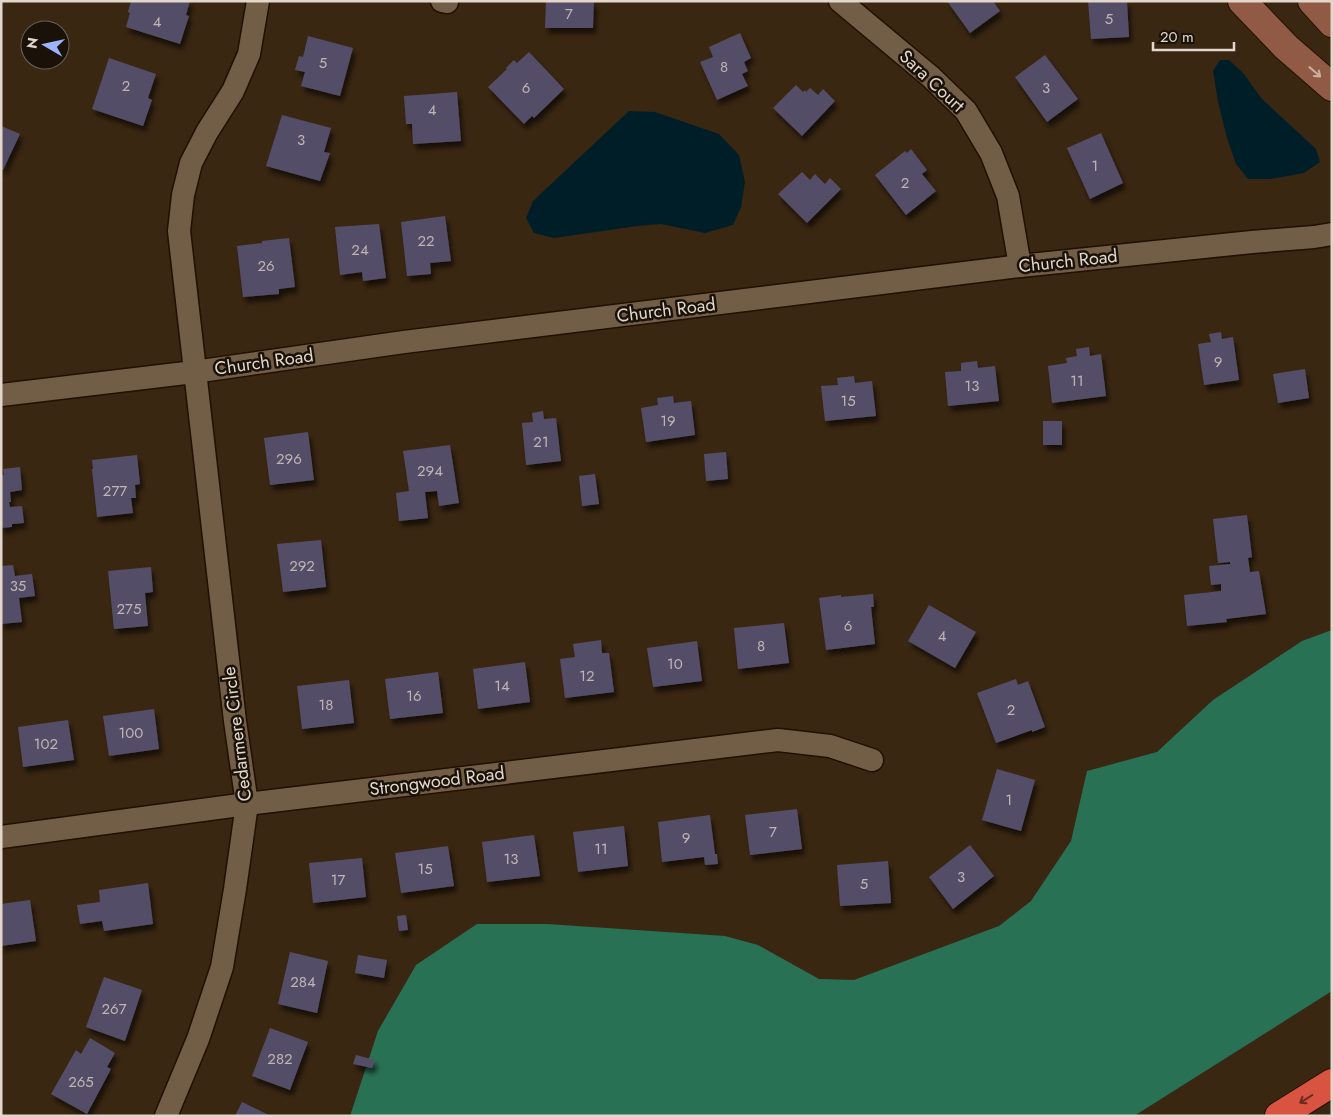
<svg xmlns="http://www.w3.org/2000/svg" width="1333" height="1117" font-family="Jost,sans-serif">
  <style>
    .forest { fill: #297155 }
    .water { fill: #001e28 }
    .building { fill: #534e68; filter: url(#shadow) }
    .lines { fill: none; stroke-linecap: round; stroke-linejoin: round }
    .minor-casing { stroke: #201000; stroke-width: 25 }
    .secondary-casing { stroke: #201000; stroke-width: 30 }
    .motorway-casing { stroke: #201000; stroke-width: 30 }
    .minor { stroke: #725d46; stroke-width: 22 }
    .secondary { stroke: #915a44; stroke-width: 28 }
    .motorway { stroke: #d95341; stroke-width: 28 }
    .oneway { stroke: #cab2a2 }
    .oneway2 { stroke: #662c1f }
    .labels { text-anchor: middle; stroke-width: 5; stroke-linejoin: round; paint-order: stroke }
    .number-label { font-size: 15px; fill: #bfb5b2 }
    .street-label { font-size: 18px; fill: #e3d7cb; stroke: #1a1209 }
  </style>
  <defs>
    <filter id="shadow"><feDropShadow dx="3" dy="5.5" stdDeviation="2.5" flood-color="#0009"/></filter>
  </defs>
  <rect width="100%" height="100%" fill="#3a2712"/>
  <!-- forest -->
  <polygon class="forest" points="1332,630 1332,991 1134,1116 350,1116 378,1031 416,965 477,924 547,924 725,936 758,945 819,979 854,980 999,926 1031,901 1071,841 1087,771 1157,752 1213,700 1302,641"/>
  <!-- water -->
  <g class="water">
    <polygon points="1220,60 1229,60 1243,73 1262,99 1316,149 1320,162 1304,173 1271,179 1248,179 1236,164 1227,138 1218,102 1213,71"/>
    <polygon points="629,111 655,112 719,134 739,155 745,182 741,207 733,225 705,233 661,224 637,226 554,238 534,233 526,218 533,201"/>
  </g>
  <!-- building -->
  <g class="building">
    <polygon points="131,1 190,1 186,15 189,16 180,44 126,27 130,13 128,12"/>
    <polygon points="546,1 594,1 593,28 545,28"/>
    <polygon points="947,1 993,1 1000,11 970,33"/>
    <polygon points="1088,1 1127,1 1129,37 1091,39"/>
    <polygon points="740,33 751,58 744,62 748,71 742,74 748,86 717,100 700,62 713,57 709,47"/>
    <polygon points="308,36 353,48 340,96 301,86 305,72 295,70 299,56 303,57"/>
    <polygon points="529,52 564,89 534,118 532,116 524,124 488,87 507,69 506,68 514,60 517,63"/>
    <polygon points="1045,55 1078,99 1047,122 1015,77"/>
    <polygon points="109,58 156,74 148,98 152,100 143,126 92,109"/>
    <polygon points="796,85 803,92 805,90 806,92 810,88 818,95 823,89 835,101 802,136 773,108"/>
    <polygon points="457,92 461,141 413,144 412,124 406,124 404,96"/>
    <polygon points="282,115 331,128 324,152 330,153 320,181 266,166"/>
    <polygon points="1,126 20,134 3,170 1,169"/>
    <polygon points="1101,133 1123,183 1090,199 1067,148"/>
    <polygon points="911,149 927,170 922,174 936,191 906,215 875,175 905,151 907,153"/>
    <polygon points="802,172 810,180 815,174 825,184 830,178 841,189 807,223 778,194"/>
    <polygon points="445,216 451,261 430,263 431,274 407,276 401,222"/>
    <polygon points="379,224 386,278 363,281 362,272 340,275 335,227"/>
    <polygon points="289,238 295,287 279,289 279,294 243,297 237,246 262,243 262,241"/>
    <polygon points="1221,332 1222,339 1233,337 1239,380 1204,385 1198,344 1211,342 1209,334"/>
    <polygon points="1089,347 1090,356 1101,354 1106,396 1052,403 1048,366 1067,363 1066,358 1077,356 1076,349"/>
    <polygon points="977,361 978,368 995,366 999,401 948,406 945,372 961,371 961,363"/>
    <polygon points="1305,369 1309,398 1278,403 1273,374"/>
    <polygon points="854,376 855,383 872,381 876,416 825,421 821,386 838,385 837,378"/>
    <polygon points="673,396 674,403 691,401 695,435 646,442 641,408 658,405 657,398"/>
    <polygon points="543,411 544,419 556,418 561,461 526,465 522,423 533,422 532,413"/>
    <rect x="1043" y="421" width="19" height="24"/>
    <polygon points="308,432 314,480 270,485 264,438"/>
    <polygon points="450,445 459,503 439,506 437,491 425,492 428,518 399,521 396,493 409,491 403,451"/>
    <polygon points="726,452 728,479 706,481 704,454"/>
    <polygon points="137,455 140,484 135,485 136,498 131,498 133,513 97,517 92,469 93,469 92,460"/>
    <polygon points="20,467 22,490 10,492 11,502 9,502 10,507 22,506 24,523 12,524 12,527 1,528 1,473 4,476 3,469"/>
    <polygon points="595,474 599,504 582,506 579,476"/>
    <polygon points="1247,515 1252,557 1248,558 1250,572 1259,571 1266,614 1226,619 1227,622 1187,626 1184,595 1221,591 1221,584 1211,585 1209,566 1230,564 1230,562 1218,563 1213,519"/>
    <polygon points="321,540 326,587 283,592 277,544"/>
    <polygon points="13,565 15,576 32,574 35,596 19,598 22,622 1,624 1,566"/>
    <polygon points="151,567 153,592 145,593 148,626 114,629 108,571"/>
    <polygon points="873,594 874,607 871,607 875,644 826,650 819,598 841,595 841,597"/>
    <polygon points="929,605 976,632 955,668 908,641"/>
    <polygon points="784,623 789,663 738,669 734,628"/>
    <polygon points="601,640 602,653 609,653 614,692 565,698 560,659 575,657 573,644"/>
    <polygon points="697,641 702,681 653,687 647,648"/>
    <polygon points="525,662 530,702 478,709 473,669"/>
    <polygon points="438,672 443,713 390,719 385,679"/>
    <polygon points="1016,679 1018,685 1028,681 1045,727 1032,732 1032,730 996,743 977,693"/>
    <polygon points="349,680 354,723 302,729 297,686"/>
    <polygon points="154,709 159,749 109,756 103,716"/>
    <polygon points="68,720 74,760 23,767 18,727"/>
    <polygon points="997,769 1035,780 1021,831 982,820"/>
    <polygon points="797,809 802,849 750,855 745,815"/>
    <polygon points="710,815 715,854 717,854 718,864 705,865 704,857 662,862 658,822"/>
    <polygon points="624,826 628,866 578,872 573,832"/>
    <polygon points="534,835 540,876 487,882 482,842"/>
    <polygon points="970,845 994,876 953,909 929,877"/>
    <polygon points="448,846 454,886 401,893 395,853"/>
    <polygon points="362,858 366,897 313,903 309,863"/>
    <polygon points="888,861 891,903 840,906 837,865"/>
    <polygon points="148,883 153,924 104,931 102,921 80,924 77,905 100,902 99,890"/>
    <polygon points="30,900 36,941 1,946 1,904"/>
    <polygon points="406,915 408,930 399,931 397,916"/>
    <polygon points="290,952 328,961 317,1013 278,1004"/>
    <polygon points="358,955 387,960 384,978 355,973"/>
    <polygon points="104,977 142,990 125,1041 86,1027"/>
    <polygon points="270,1028 308,1042 290,1090 252,1076"/>
    <polygon points="90,1038 115,1053 107,1067 111,1069 87,1114 51,1094 76,1050 81,1054"/>
    <polygon points="356,1055 375,1060 372,1068 353,1064"/>
    <polygon points="242,1102 271,1116 235,1116"/>
  </g>
  <g class="lines">
    <defs>
      <g id="minor">
        <polyline points="442,1 447,2"/>
        <polyline points="840,1 931,77 966,111 991,153 1008,196 1020,266"/>
        <polyline points="1,395 194,372 404,342 1020,266 1252,242 1314,237 1332,234"/>
        <polyline points="1,837 247,804 778,740 830,746 872,760"/>
        <polyline points="166,1116 198,1039 222,967 235,889 247,804 235,721 179,231 183,195 191,163 207,132 233,91 249,54 258,1"/>
      </g>
      <g id="secondary">
        <polyline points="1242,1 1286,47 1332,87"/>
        <polyline points="1312,1 1332,23"/>
      </g>
      <polyline id="motorway" points="1279,1116 1332,1083"/>
    </defs>
    <!-- minor casing -->
    <use href="#minor" class="minor-casing"/>
    <!-- secondary casing -->
    <use href="#secondary" class="secondary-casing"/>
    <!-- motorway casing -->
    <use href="#motorway" class="motorway-casing"/>
    <!-- minor -->
    <use href="#minor" class="minor"/>
    <!-- secondary -->
    <use href="#secondary" class="secondary"/>
    <!-- motorway -->
    <use href="#motorway" class="motorway"/>
  </g>
  <!-- one-way arrows -->
  <defs><path id="oneway-shaft" d="M-6 0H5M1.5-3L5.5 0L1.5 3" fill="none" stroke-width="1.6" stroke-linecap="round" stroke-linejoin="round" transform="scale(1.25)"/></defs>
  <use class="oneway" href="#oneway-shaft" transform="translate(1315 72) rotate(41)"/>
  <use class="oneway2" href="#oneway-shaft" transform="translate(1306 1099) rotate(148)"/>
  <g class="labels">
    <!-- number labels -->
    <g class="number-label">
      <text x="569" y="19">7</text>
      <text x="1109" y="24">5</text>
      <text x="157" y="27">4</text>
      <text x="323" y="68">5</text>
      <text x="724" y="72">8</text>
      <text x="126" y="91">2</text>
      <text x="526" y="93">6</text>
      <text x="1046" y="93">3</text>
      <text x="432" y="115">4</text>
      <text x="301" y="145">3</text>
      <text x="1095" y="171">1</text>
      <text x="905" y="188">2</text>
      <text x="426" y="246">22</text>
      <text x="360" y="255">24</text>
      <text x="266" y="271">26</text>
      <text x="1218" y="367">9</text>
      <text x="1077" y="386">11</text>
      <text x="972" y="391">13</text>
      <text x="848" y="406">15</text>
      <text x="668" y="426">19</text>
      <text x="541" y="447">21</text>
      <text x="289" y="464">296</text>
      <text x="430" y="476">294</text>
      <text x="115" y="496">277</text>
      <text x="302" y="571">292</text>
      <text x="18" y="591">35</text>
      <text x="129" y="614">275</text>
      <text x="848" y="631">6</text>
      <text x="942" y="641">4</text>
      <text x="761" y="651">8</text>
      <text x="675" y="669">10</text>
      <text x="587" y="681">12</text>
      <text x="502" y="691">14</text>
      <text x="414" y="701">16</text>
      <text x="326" y="710">18</text>
      <text x="1011" y="715">2</text>
      <text x="131" y="738">100</text>
      <text x="46" y="749">102</text>
      <text x="1009" y="805">1</text>
      <text x="773" y="837">7</text>
      <text x="686" y="843">9</text>
      <text x="601" y="854">11</text>
      <text x="511" y="864">13</text>
      <text x="425" y="874">15</text>
      <text x="961" y="882">3</text>
      <text x="338" y="885">17</text>
      <text x="864" y="889">5</text>
      <text x="303" y="987">284</text>
      <text x="114" y="1014">267</text>
      <text x="280" y="1064">282</text>
      <text x="81" y="1087">265</text>
    </g>
    <!-- street labels -->
    <g class="street-label">
      <text transform="translate(932 81) rotate(43)" y="6">Sara Court</text>
      <text transform="translate(1068 261) rotate(-6)" y="6">Church Road</text>
      <text transform="translate(666 310) rotate(-7)" y="6">Church Road</text>
      <text transform="translate(264 362) rotate(-8)" y="6">Church Road</text>
      <text transform="translate(237 734) rotate(-97)" y="6">Cedarmere Circle</text>
      <text transform="translate(437 781) rotate(-7)" y="6">Strongwood Road</text>
    </g>
  </g>
  <!-- border -->
  <rect width="1333" height="1117" fill="none" stroke="#e3d7cb" stroke-width="5"/>
  <!-- north arrow -->
  <g transform="translate(45 45) rotate(279)"><circle r="24" fill="#1a1209" stroke="#6a6157"/>
  <path d="M0-4L9 19L0 12L-9 19Z" fill="#9db4fd"/>
  <text y="-8" font-size="14" font-weight="bold" text-anchor="middle" fill="#e3d7cb">N</text>
  </g>
  <!-- scale -->
  <path d="M1153 42v8h81v-8" fill="none" stroke="#e3d7cb" stroke-width="2.5"/>
  <text x="1160" y="42" font-size="15" fill="#e3d7cb" stroke="#1a1209" stroke-width="4" paint-order="stroke">20 m</text>
</svg>
